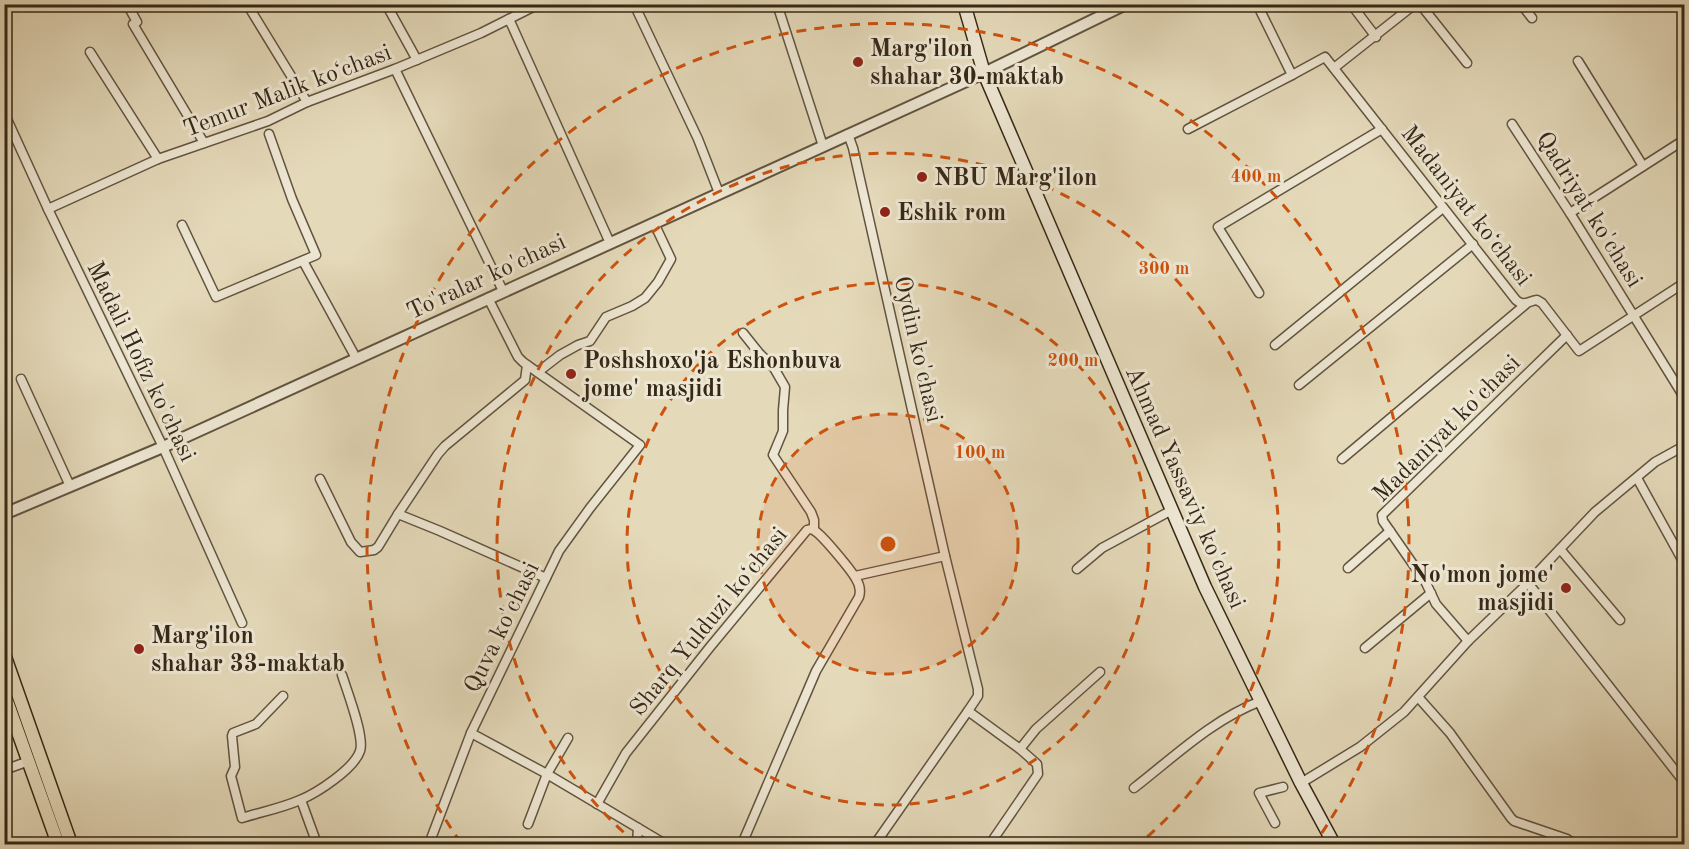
<svg xmlns="http://www.w3.org/2000/svg" width="1689" height="849" font-family="'Old Standard TT',serif">
  <style>
    .lines { fill: none; stroke-linecap: round; stroke-linejoin: round }
    .minor-casing { stroke: #625440; stroke-width: 11 }
    .tertiary-casing { stroke: #625440; stroke-width: 14 }
    .secondary-casing { stroke: #362817; stroke-width: 15 }
    .primary-casing { stroke: #362817; stroke-width: 15 }
    .minor { stroke: #ede6d2; stroke-width: 8 }
    .tertiary { stroke: #ede6d2; stroke-width: 10 }
    .secondary { stroke: #ede6d2; stroke-width: 12 }
    .primary { stroke: #e4d9b9; stroke-width: 12 }
    .ring { fill: none; stroke: #cd520e; stroke-width: 3; stroke-dasharray: 10 8 }
    .poi-dot { fill: #8f2418; stroke: #ede6d2; stroke-width: 2 }
    .labels { text-anchor: middle; stroke-width: 6; stroke-linejoin: round; paint-order: stroke }
    .poi-label { font-size: 24px; font-weight: bold; fill: #362817; stroke: #ede6d2; text-anchor: start }
    .street-label { font-size: 24px; fill: #362817; stroke: #ede6d2 }
    .centre { fill: #cd520e; stroke: #ede6d2; stroke-width: 3 }
    .ring-label { font-size: 18px; text-anchor: middle; font-weight: bold; fill: #cd520e; stroke: #ede6d2; stroke-width: 6; stroke-linejoin: round; paint-order: stroke }
  </style>
  <rect width="100%" height="100%" fill="#e4d9b9"/>
  <filter id="stains"><feTurbulence type="fractalNoise" baseFrequency=".00333" numOctaves="4"/><feColorMatrix values="0 0 0 0 .2 0 0 0 0 .09 0 0 0 0 .02 0 0 0 .5 -.17"/></filter>
  <radialGradient id="worn" r=".72"><stop offset=".6" stop-color="#630" stop-opacity="0"/><stop offset="1" stop-color="#630" stop-opacity=".3"/></radialGradient>
  <g class="lines">
    <defs>
      <g id="minor">
        <polyline points="127,4 137,22 133,24 204,143"/>
        <polyline points="247,4 307,102"/>
        <polyline points="386,4 417,60"/>
        <polyline points="634,4 698,139 719,193"/>
        <polyline points="777,4 823,146"/>
        <path d="M1257,4L1292,75L1325,57L1516,300C1524,307 1528,301 1537,300L1542,303L1579,351L1684,283"/>
        <polyline points="1351,4 1376,37"/>
        <polyline points="1420,4 1467,63"/>
        <polyline points="1521,4 1532,18"/>
        <polyline points="509,19 610,243"/>
        <polyline points="90,52 158,159"/>
        <polyline points="1578,61 1643,166"/>
        <polyline points="1334,68 1415,4"/>
        <polyline points="395,69 503,291"/>
        <polyline points="6,117 48,209 163,447 242,623"/>
        <polyline points="1512,124 1570,213 1684,397"/>
        <polyline points="1188,129 1292,75"/>
        <polyline points="848,134 853,148 945,556 978,689 978,696 968,711 875,844"/>
        <polyline points="48,209 158,159 268,121 307,102 395,69 481,33 539,4"/>
        <polyline points="1570,213 1684,140"/>
        <polyline points="182,225 216,297 316,255 292,199 269,134"/>
        <polyline points="303,261 356,358"/>
        <polyline points="1259,293 1218,227 1382,129"/>
        <polyline points="743,333 759,353 774,368 785,387 783,410 783,431 773,455 811,512 814,520 814,530"/>
        <polyline points="1275,345 1443,208"/>
        <polyline points="527,365 525,380 445,446 438,454 398,514 440,531 546,578"/>
        <polyline points="538,372 560,355 578,345 590,341 606,317 632,306 645,298 658,282 671,259 654,223"/>
        <polyline points="21,379 70,486"/>
        <polyline points="1299,385 1473,244"/>
        <polyline points="1342,459 1526,304"/>
        <polyline points="1637,478 1684,563"/>
        <polyline points="320,479 351,542 360,552 374,550 378,547 398,514"/>
        <polyline points="1560,549 1620,620"/>
        <polyline points="1348,568 1390,531"/>
        <polyline points="1077,569 1102,548 1172,510"/>
        <polyline points="855,576 945,556"/>
        <polyline points="1528,583 1684,782"/>
        <polyline points="1468,641 1436,604 1426,583 1383,521 1382,515 1567,335"/>
        <polyline points="1365,648 1431,593"/>
        <path d="M283,696L256,724L233,733L232,736L235,767L231,776L242,818C261,812 282,808 300,800C317,793 354,769 360,751C365,737 347,691 342,675"/>
        <polyline points="1418,697 1450,733 1511,818 1514,821 1567,839 1574,844"/>
        <polyline points="968,711 1020,749 1037,764 1038,774 990,844"/>
        <polyline points="471,733 547,774 665,844"/>
        <polyline points="1020,749 1036,729 1100,672"/>
        <polyline points="4,770 29,761"/>
        <polyline points="1301,783 1360,747 1404,712 1468,641 1521,590 1595,512 1655,462 1684,446"/>
        <path d="M1134,788C1174,757 1213,719 1261,701"/>
        <polyline points="301,800 317,844"/>
        <path d="M597,804L626,753L710,647L807,530C811,529 811,528 815,531C823,536 852,571 856,579C860,585 861,590 859,597L816,671L742,844"/>
        <polyline points="1275,823 1259,793 1283,787"/>
        <polyline points="528,824 547,774 568,738"/>
        <polyline points="429,844 471,733 559,551 590,508 640,445 523,362 518,357 488,298"/>
        <polyline points="637,844 638,828"/>
      </g>
      <polyline id="tertiary" points="4,514 163,447 984,73 1126,4"/>
      <polyline id="secondary" points="964,4 984,73 1205,587 1301,783 1334,844"/>
      <g id="primary">
        <polyline points="4,654 71,844"/>
        <polyline points="4,693 58,844"/>
      </g>
    </defs>
    <!-- minor casing -->
    <use href="#minor" class="minor-casing"/>
    <!-- tertiary casing -->
    <use href="#tertiary" class="tertiary-casing"/>
    <!-- secondary casing -->
    <use href="#secondary" class="secondary-casing"/>
    <!-- primary casing -->
    <use href="#primary" class="primary-casing"/>
    <!-- minor -->
    <use href="#minor" class="minor"/>
    <!-- tertiary -->
    <use href="#tertiary" class="tertiary"/>
    <!-- secondary -->
    <use href="#secondary" class="secondary"/>
    <!-- primary -->
    <use href="#primary" class="primary"/>
  </g>
  <!-- distance rings -->
  <circle cx="888" cy="544" r="130" fill="#cd520e" fill-opacity=".12"/>
  <g class="ring">
    <circle cx="888" cy="544" r="130"/>
    <circle cx="888" cy="544" r="261"/>
    <path d="M637 844A391 391 0 1 1 1139 844"/>
    <path d="M461 843A521 521 0 1 1 1315 843"/>
  </g>
  <!-- markers -->
  <g class="poi-dot">
    <circle cx="858" cy="62" r="6"/>
    <circle cx="922" cy="177" r="6"/>
    <circle cx="885" cy="212" r="6"/>
    <circle cx="571" cy="374" r="6"/>
    <circle cx="1566" cy="588" r="6"/>
    <circle cx="139" cy="649" r="6"/>
  </g>
  <g class="labels">
    <!-- poi labels -->
    <g class="poi-label">
      <text x="870" y="56">Marg'ilon<tspan x="870" dy="28">shahar 30-maktab</tspan></text>
      <text x="934" y="185">NBU Marg'ilon</text>
      <text x="897" y="220">Eshik rom</text>
      <text x="583" y="368">Poshshoxo'ja Eshonbuva<tspan x="583" dy="28">jome' masjidi</tspan></text>
      <text x="1554" y="582" text-anchor="end">No'mon jome'<tspan x="1554" dy="28">masjidi</tspan></text>
      <text x="151" y="643">Marg'ilon<tspan x="151" dy="28">shahar 33-maktab</tspan></text>
    </g>
    <!-- street labels -->
    <g class="street-label">
      <text transform="translate(287 90) rotate(-21)" y="8">Temur Malik koʻchasi</text>
      <text transform="translate(1467 205) rotate(52)" y="8">Madaniyat koʻchasi</text>
      <text transform="translate(1590 209) rotate(58)" y="8">Qadriyat ko'chasi</text>
      <text transform="translate(486 276) rotate(-25)" y="8">To'ralar ko'chasi</text>
      <text transform="translate(919 349) rotate(77)" y="8">Oydin ko'chasi</text>
      <text transform="translate(142 361) rotate(64)" y="8">Madali Hofiz ko'chasi</text>
      <text transform="translate(1446 428) rotate(-45)" y="8">Madaniyat ko'chasi</text>
      <text transform="translate(1186 487) rotate(66)" y="8">Ahmad Yassaviy ko'chasi</text>
      <text transform="translate(708 621) rotate(-51)" y="8">Sharq Yulduzi koʻchasi</text>
      <text transform="translate(501 627) rotate(-64)" y="8">Quva ko'chasi</text>
    </g>
  </g>
  <circle cx="888" cy="544" r="9" class="centre"/>
  <g class="ring-label">
    <text x="1256" y="182">400 m</text>
    <text x="1164" y="274">300 m</text>
    <text x="1073" y="366">200 m</text>
    <text x="980" y="458">100 m</text>
  </g>
  <!-- margin -->
  <rect width="1689" height="849" fill="none" stroke="#e4d9b9" stroke-width="24"/>
  <rect x="6" y="6" width="1677" height="837" fill="none" stroke="#362817" stroke-width="3"/>
  <rect x="12" y="12" width="1665" height="825" fill="none" stroke="#362817" stroke-width="1.5"/>
  <rect width="100%" height="100%" filter="url(#stains)"/>
  <rect width="100%" height="100%" fill="url(#worn)"/>
</svg>
